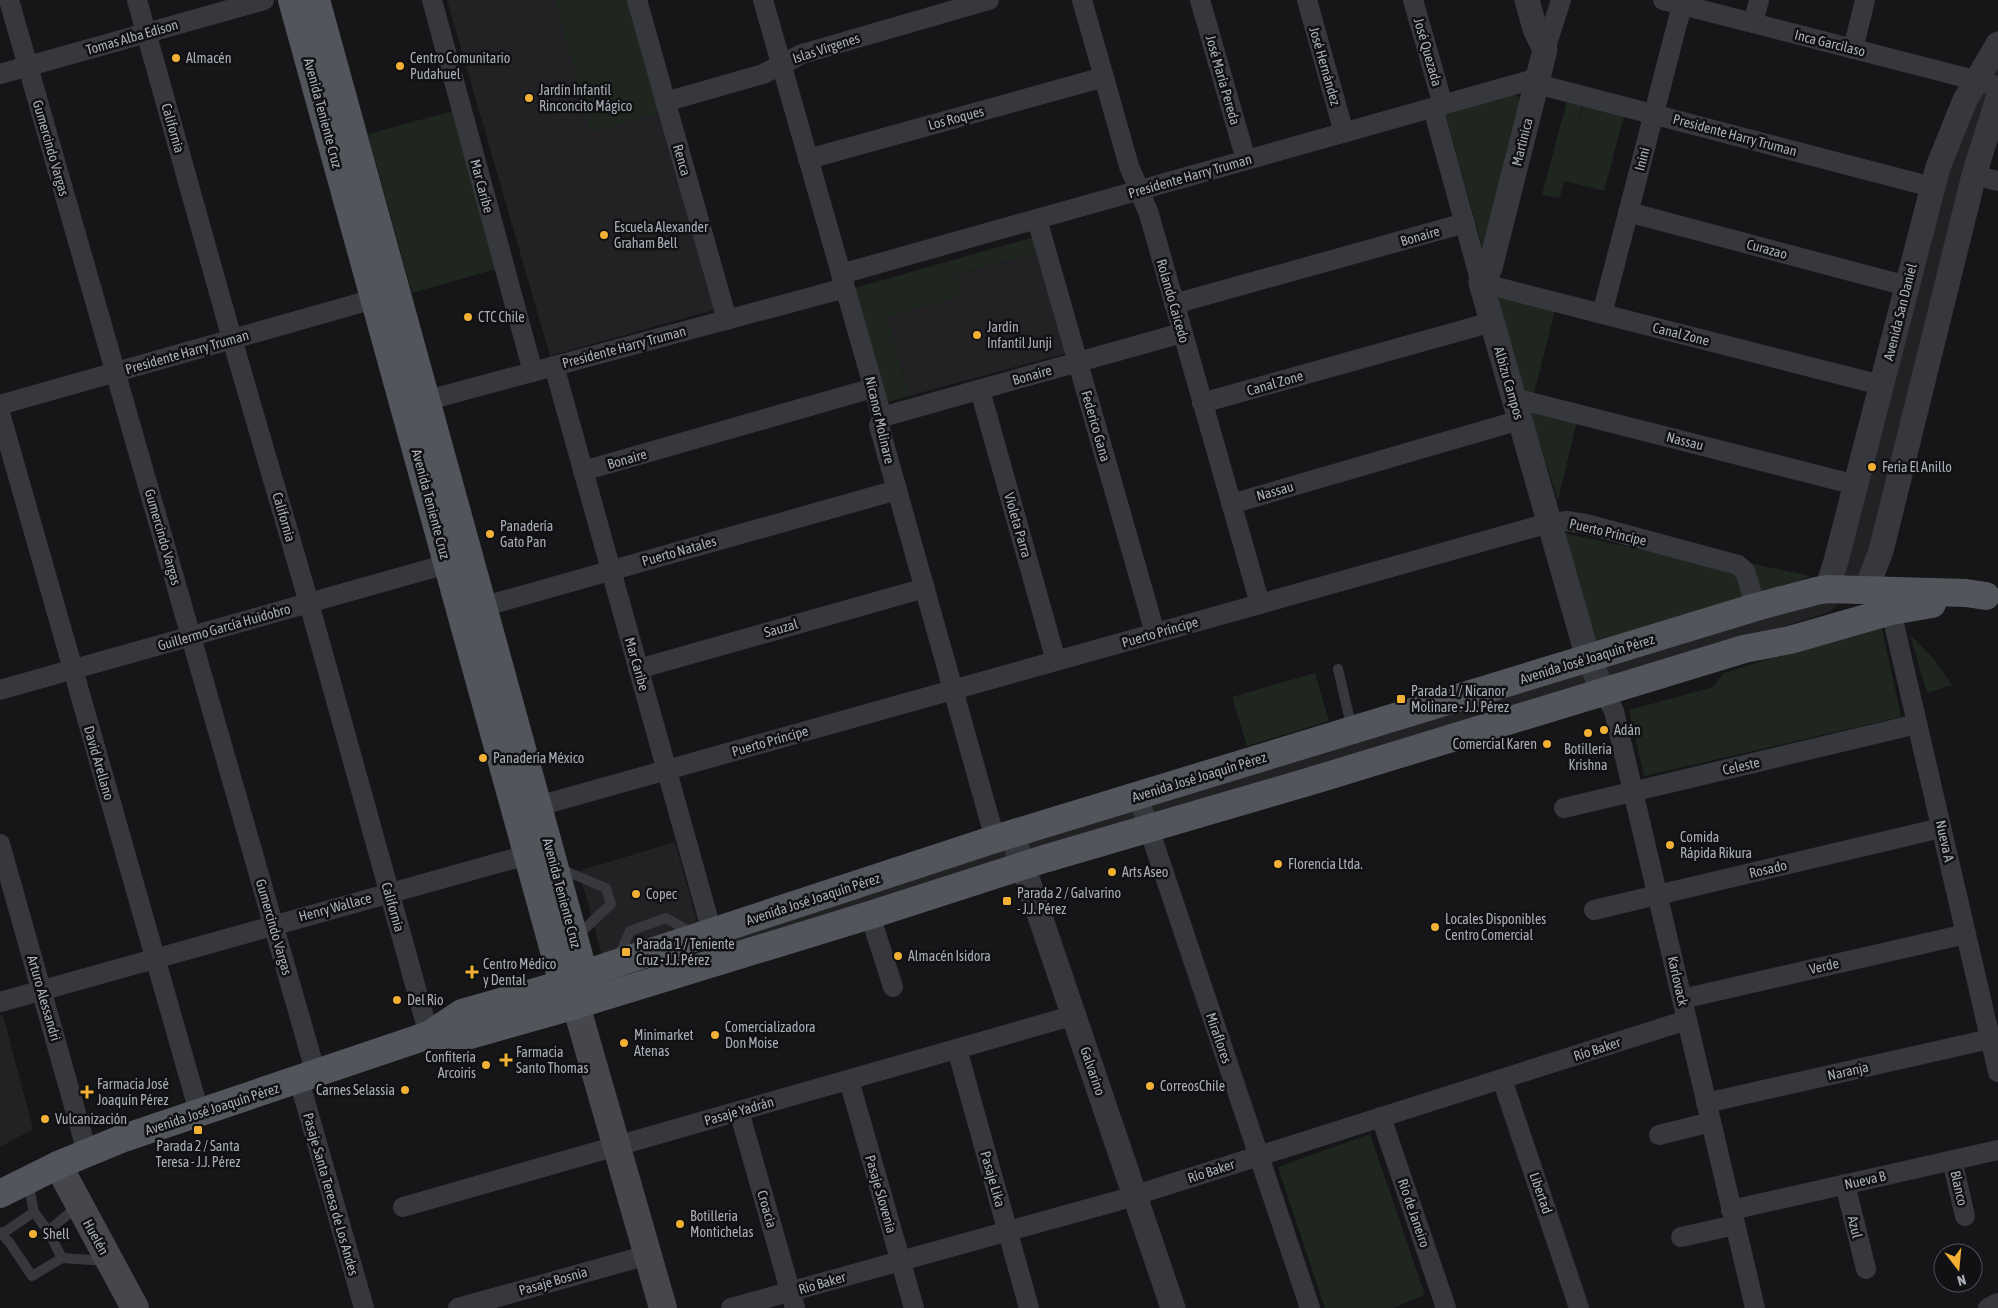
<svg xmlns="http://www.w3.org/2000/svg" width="1998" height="1308" font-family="'Asap Condensed',sans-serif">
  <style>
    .built { fill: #222225 }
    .green { fill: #1e261f }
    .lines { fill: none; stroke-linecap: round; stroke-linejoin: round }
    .service { stroke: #37383d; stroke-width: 10 }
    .minor { stroke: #37383d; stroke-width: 20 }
    .tertiary { stroke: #37383d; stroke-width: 25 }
    .secondary { stroke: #45474d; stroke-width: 28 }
    .primary { stroke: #53555c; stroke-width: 28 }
    .poi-dot { fill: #f2b134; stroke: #111113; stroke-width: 2 }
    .labels { text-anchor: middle; stroke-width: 5; stroke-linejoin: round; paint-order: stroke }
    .street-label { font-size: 14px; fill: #a8adb8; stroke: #111113 }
    .poi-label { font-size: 14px; fill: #a8adb8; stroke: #111113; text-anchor: start }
  </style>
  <rect width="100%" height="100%" fill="#161618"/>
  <!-- built -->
  <g class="built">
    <polygon points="447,0 555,0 591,131 660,113 714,310 550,356"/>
    <polygon points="1998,30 1998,75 1980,113 1939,267 1860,587 1829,612 1542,704 726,953 716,922 1680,625 1825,574 1882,359 1992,37"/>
    <polygon points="1038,252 1067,353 909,396 887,317 960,296 955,275"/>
    <polygon points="675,842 699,928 602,955 579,871"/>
    <polygon points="0,1015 3,1015 33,1129 0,1147"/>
  </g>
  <!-- green -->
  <g class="green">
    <polygon points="555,0 630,0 660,113 591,132"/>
    <polygon points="1514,94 1521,99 1483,249 1445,113"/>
    <polygon points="1568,97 1583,101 1576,133 1583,106 1624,116 1604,191 1564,181 1560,198 1542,195"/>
    <polygon points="460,109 503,267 412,293 368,134"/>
    <polygon points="1034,237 1038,252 955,275 961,296 887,317 909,396 888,402 855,288"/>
    <polygon points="1497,298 1555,311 1534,393 1521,392"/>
    <polygon points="1529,410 1577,421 1558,500"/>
    <polygon points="1560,532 1738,571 1745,597 1596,645"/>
    <polygon points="1749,563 1811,576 1759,597"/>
    <polygon points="1881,624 1901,717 1644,776 1629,710 1713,687 1724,673"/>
    <polygon points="1910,635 1934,659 1952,685 1927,693"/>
    <polygon points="1315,673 1329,721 1247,746 1232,697"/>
    <polygon points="1370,1134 1425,1295 1393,1308 1325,1308 1278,1167"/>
  </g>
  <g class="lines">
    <!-- service -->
    <g class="service">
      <polyline points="1338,669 1352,729"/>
      <polyline points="558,868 606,888 611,904 577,936"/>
      <polyline points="618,958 630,931 666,918 694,934"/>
      <polyline points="28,1182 34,1212"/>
      <polyline points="48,1231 78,1206"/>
      <polyline points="0,1232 9,1242 32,1276 62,1258 106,1261"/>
      <polyline points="2,1234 34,1212 48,1231 62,1258"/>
    </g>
    <!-- minor -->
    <g class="minor">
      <polyline points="9,0 316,1074"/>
      <polyline points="137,0 232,339 309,603 429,1035"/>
      <polyline points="432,0 533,372"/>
      <polyline points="637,0 727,320"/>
      <polyline points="763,0 882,417 879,426 995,839"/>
      <polyline points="1082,0 1129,166 1149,214 1260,604"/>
      <polyline points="1200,0 1246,160"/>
      <polyline points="1307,0 1344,133"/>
      <polyline points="1413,0 1443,105"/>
      <polyline points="1663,0 1998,86"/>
      <polyline points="1753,23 1759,0"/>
      <polyline points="1853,49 1865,0"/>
      <polyline points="1545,50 1561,0"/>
      <polyline points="0,74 264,0"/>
      <polyline points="1537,84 1932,187"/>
      <polyline points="665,102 763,74 802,54 989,0"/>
      <polyline points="1433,108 1481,283 1881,385"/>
      <polyline points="808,159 1104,77"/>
      <polyline points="1974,175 1998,181"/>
      <polyline points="1628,212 1907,286"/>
      <polyline points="1037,219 1155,633"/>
      <polyline points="841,274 1538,78"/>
      <polyline points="1174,304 1465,223"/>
      <polyline points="1602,314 1682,5"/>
      <polyline points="554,366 720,961"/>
      <polyline points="980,390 1056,661"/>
      <polyline points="1514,398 1856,485"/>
      <polyline points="1202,403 1492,322"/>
      <polyline points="413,404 845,288"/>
      <polyline points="0,405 374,299"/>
      <polyline points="0,413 199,1112"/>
      <polyline points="882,417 1182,333"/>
      <polyline points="583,471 873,388"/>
      <polyline points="1231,504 1520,420"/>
      <polyline points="471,610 897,490"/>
      <polyline points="1891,611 1998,1072"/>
      <polyline points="638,669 925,588"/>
      <polyline points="0,690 447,564"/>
      <polyline points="1604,692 1614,711 1755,1308"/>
      <polyline points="1138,796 1310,1308"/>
      <polyline points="538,806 1549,523 1567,521 1586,524 1738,565 1745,571 1756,607"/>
      <polyline points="1564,808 1917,724"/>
      <polyline points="0,844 87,1152"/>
      <polyline points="1594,910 1941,828"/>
      <polyline points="870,915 893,987"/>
      <polyline points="1682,999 1966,934"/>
      <polyline points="0,1002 527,855 539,860"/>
      <polyline points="957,1049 1029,1308"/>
      <polyline points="1502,1079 1579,1308"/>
      <polyline points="299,1080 364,1308"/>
      <polyline points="849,1080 914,1308"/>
      <polyline points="1706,1103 1990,1039"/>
      <polyline points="739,1111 795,1308"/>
      <polyline points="1381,1117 1446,1308"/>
      <polyline points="1659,1135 1711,1122"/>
      <polyline points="1952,1160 1965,1216"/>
      <polyline points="1845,1184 1866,1269"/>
      <polyline points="403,1207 1075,1015"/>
      <polyline points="1731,1210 1998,1150"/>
      <polyline points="1681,1237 1735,1225"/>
      <polyline points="458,1308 648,1255"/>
      <polyline points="731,1308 1117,1201 1687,1020"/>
      <polyline points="1988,1308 1998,1303"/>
    </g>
    <!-- tertiary -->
    <g class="tertiary">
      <polyline points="1527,0 1535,29 1545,50 1490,268 1481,283 1588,658 1604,692"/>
      <polyline points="1827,589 1836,561 1938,167 1965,100 1998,44"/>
      <polyline points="1866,590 1881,551 1974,175 1998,98"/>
      <polyline points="1012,834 1173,1308"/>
    </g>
    <!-- secondary -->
    <g class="secondary">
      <polyline points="576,1005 663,1308"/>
      <polyline points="58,1165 135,1308"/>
    </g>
    <!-- primary -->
    <g class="primary">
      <polyline points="292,0 559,969 563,984 572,999"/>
      <polyline points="316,0 584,974 579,991"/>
      <polyline points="429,1035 470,1035 576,1005 870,915 1044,859 1311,781 1744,649 1790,640 1891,611 1932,604"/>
      <polyline points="0,1194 58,1165 121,1139 429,1035 462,1013 563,984 584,974 995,839 1756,607 1816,591 1827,589 1966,593 1986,596"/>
    </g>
  </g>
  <!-- markers -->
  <g class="poi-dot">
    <circle cx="176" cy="58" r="5"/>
    <circle cx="400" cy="66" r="5"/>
    <circle cx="529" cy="98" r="5"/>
    <circle cx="604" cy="235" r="5"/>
    <circle cx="468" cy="317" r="5"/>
    <circle cx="977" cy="335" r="5"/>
    <circle cx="1872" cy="467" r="5"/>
    <circle cx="490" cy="534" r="5"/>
    <rect x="1396" y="694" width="10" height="10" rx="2.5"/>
    <circle cx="1604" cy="730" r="5"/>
    <circle cx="1588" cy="733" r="5"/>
    <circle cx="1547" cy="744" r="5"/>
    <circle cx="483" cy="758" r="5"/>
    <circle cx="1670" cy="845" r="5"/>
    <circle cx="1278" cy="864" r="5"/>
    <circle cx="1112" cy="872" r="5"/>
    <circle cx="636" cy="894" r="5"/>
    <rect x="1002" y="896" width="10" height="10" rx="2.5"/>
    <circle cx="1435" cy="927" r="5"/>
    <rect x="621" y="947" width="10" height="10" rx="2.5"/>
    <circle cx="898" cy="956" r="5"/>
    <path d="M469.5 964.5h5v5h5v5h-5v5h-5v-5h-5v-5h5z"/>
    <circle cx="397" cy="1000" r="5"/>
    <circle cx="715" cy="1035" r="5"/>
    <circle cx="624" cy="1043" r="5"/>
    <path d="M503.5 1052.5h5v5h5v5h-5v5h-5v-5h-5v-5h5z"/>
    <circle cx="486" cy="1065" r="5"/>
    <circle cx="1150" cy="1086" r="5"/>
    <circle cx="405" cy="1090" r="5"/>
    <path d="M84.5 1084.5h5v5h5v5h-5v5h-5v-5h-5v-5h5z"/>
    <circle cx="45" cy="1119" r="5"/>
    <rect x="193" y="1125" width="10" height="10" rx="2.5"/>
    <circle cx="680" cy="1224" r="5"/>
    <circle cx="33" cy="1234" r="5"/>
  </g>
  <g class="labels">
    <!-- street labels -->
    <g class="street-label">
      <text transform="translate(132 37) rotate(-16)" y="5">Tomas Alba Edison</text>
      <text transform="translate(1830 43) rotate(14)" y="5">Inca Garcilaso</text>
      <text transform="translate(826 48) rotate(-18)" y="5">Islas Vírgenes</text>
      <text transform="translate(1428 52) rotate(74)" y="5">José Quezada</text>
      <text transform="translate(1325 66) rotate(74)" y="5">José Hernández</text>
      <text transform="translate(1223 80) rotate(74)" y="5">José María Pereda</text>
      <text transform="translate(323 113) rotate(75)" y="5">Avenida Teniente Cruz</text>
      <text transform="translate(956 118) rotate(-15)" y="5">Los Roques</text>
      <text transform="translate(173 128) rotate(74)" y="5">California</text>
      <text transform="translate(1735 135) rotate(15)" y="5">Presidente Harry Truman</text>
      <text transform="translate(1522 142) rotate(-76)" y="5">Martinica</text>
      <text transform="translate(51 148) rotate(74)" y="5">Gumercindo Vargas</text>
      <text transform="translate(1642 159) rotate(-75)" y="5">Inini</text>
      <text transform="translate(682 160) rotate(74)" y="5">Renca</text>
      <text transform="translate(1190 176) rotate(-16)" y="5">Presidente Harry Truman</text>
      <text transform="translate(482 186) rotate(75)" y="5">Mar Caribe</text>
      <text transform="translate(1420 236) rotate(-16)" y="5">Bonaire</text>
      <text transform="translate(1767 249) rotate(15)" y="5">Curazao</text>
      <text transform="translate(1173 301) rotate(74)" y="5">Rolando Caicedo</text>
      <text transform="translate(1900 312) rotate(-76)" y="5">Avenida San Daniel</text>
      <text transform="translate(1681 334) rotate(14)" y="5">Canal Zone</text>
      <text transform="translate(624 347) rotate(-15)" y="5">Presidente Harry Truman</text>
      <text transform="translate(187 352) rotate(-16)" y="5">Presidente Harry Truman</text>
      <text transform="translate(1032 375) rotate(-16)" y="5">Bonaire</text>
      <text transform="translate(1275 383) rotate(-16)" y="5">Canal Zone</text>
      <text transform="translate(1509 383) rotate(74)" y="5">Albizu Campos</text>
      <text transform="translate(880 420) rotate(77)" y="5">Nicanor Molinare</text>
      <text transform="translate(1096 426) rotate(74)" y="5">Federico Gana</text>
      <text transform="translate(1685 441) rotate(14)" y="5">Nassau</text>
      <text transform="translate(627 459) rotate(-16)" y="5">Bonaire</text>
      <text transform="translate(1275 491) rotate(-16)" y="5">Nassau</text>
      <text transform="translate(431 504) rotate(75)" y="5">Avenida Teniente Cruz</text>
      <text transform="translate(284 517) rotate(74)" y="5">California</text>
      <text transform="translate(1018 525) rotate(74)" y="5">Violeta Parra</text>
      <text transform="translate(1608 532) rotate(13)" y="5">Puerto Príncipe</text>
      <text transform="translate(163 537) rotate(74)" y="5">Gumercindo Vargas</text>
      <text transform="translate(679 551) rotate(-16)" y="5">Puerto Natales</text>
      <text transform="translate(224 627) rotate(-16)" y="5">Guillermo García Huidobro</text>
      <text transform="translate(781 628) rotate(-16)" y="5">Sauzal</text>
      <text transform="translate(1160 632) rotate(-16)" y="5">Puerto Príncipe</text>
      <text transform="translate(1587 659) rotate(-17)" y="5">Avenida José Joaquín Pérez</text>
      <text transform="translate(637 664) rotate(74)" y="5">Mar Caribe</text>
      <text transform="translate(770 741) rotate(-16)" y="5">Puerto Príncipe</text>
      <text transform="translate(99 763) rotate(74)" y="5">David Arellano</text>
      <text transform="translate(1741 766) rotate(-13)" y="5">Celeste</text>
      <text transform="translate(1199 777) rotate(-17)" y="5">Avenida José Joaquín Pérez</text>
      <text transform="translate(1945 841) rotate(77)" y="5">Nueva A</text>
      <text transform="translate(1768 869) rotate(-13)" y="5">Rosado</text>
      <text transform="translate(562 893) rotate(75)" y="5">Avenida Teniente Cruz</text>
      <text transform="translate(813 899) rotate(-18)" y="5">Avenida José Joaquín Pérez</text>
      <text transform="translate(335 907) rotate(-15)" y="5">Henry Wallace</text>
      <text transform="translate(393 907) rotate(74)" y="5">California</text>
      <text transform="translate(274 927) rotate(74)" y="5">Gumercindo Vargas</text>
      <text transform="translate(1824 966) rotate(-13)" y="5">Verde</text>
      <text transform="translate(1678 981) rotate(77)" y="5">Karlovack</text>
      <text transform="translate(44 998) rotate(74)" y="5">Arturo Alessandri</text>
      <text transform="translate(1219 1038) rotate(71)" y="5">Miraflores</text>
      <text transform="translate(1597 1049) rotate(-18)" y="5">Río Baker</text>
      <text transform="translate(1093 1071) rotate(71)" y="5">Galvarino</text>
      <text transform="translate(1848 1071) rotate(-13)" y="5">Naranja</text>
      <text transform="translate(212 1109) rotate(-18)" y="5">Avenida José Joaquín Pérez</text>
      <text transform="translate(739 1111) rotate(-16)" y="5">Pasaje Yadrán</text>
      <text transform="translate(1211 1171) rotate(-18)" y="5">Río Baker</text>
      <text transform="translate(993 1179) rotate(74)" y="5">Pasaje Lika</text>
      <text transform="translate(1865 1180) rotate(-13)" y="5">Nueva B</text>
      <text transform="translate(1959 1188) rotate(77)" y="5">Blanco</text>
      <text transform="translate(1541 1193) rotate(71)" y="5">Libertad</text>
      <text transform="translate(331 1194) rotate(74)" y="5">Pasaje Santa Teresa de Los Andes</text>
      <text transform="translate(881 1194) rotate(74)" y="5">Pasaje Slovenia</text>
      <text transform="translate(767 1209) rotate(74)" y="5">Croacia</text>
      <text transform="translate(1414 1213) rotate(71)" y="5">Río de Janeiro</text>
      <text transform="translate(1855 1227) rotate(76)" y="5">Azul</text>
      <text transform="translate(96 1237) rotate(61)" y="5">Huelén</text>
      <text transform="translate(553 1281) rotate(-16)" y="5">Pasaje Bosnia</text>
      <text transform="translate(822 1283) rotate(-16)" y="5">Río Baker</text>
    </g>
    <!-- poi labels -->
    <g class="poi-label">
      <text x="186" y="63">Almacén</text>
      <text x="410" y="63">Centro Comunitario<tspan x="410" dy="16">Pudahuel</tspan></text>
      <text x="539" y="95">Jardín Infantil<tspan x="539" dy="16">Rinconcito Mágico</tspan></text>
      <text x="614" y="232">Escuela Alexander<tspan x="614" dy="16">Graham Bell</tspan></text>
      <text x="478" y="322">CTC Chile</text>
      <text x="987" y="332">Jardín<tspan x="987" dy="16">Infantil Junji</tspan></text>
      <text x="1882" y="472">Feria El Anillo</text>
      <text x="500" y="531">Panadería<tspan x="500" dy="16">Gato Pan</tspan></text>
      <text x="1411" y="696">Parada 1 / Nicanor<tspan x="1411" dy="16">Molinare - J.J. Pérez</tspan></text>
      <text x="1614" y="735">Adán</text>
      <text x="1537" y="749" text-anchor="end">Comercial Karen</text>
      <text x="1588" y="754" text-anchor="middle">Botilleria<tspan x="1588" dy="16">Krishna</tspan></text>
      <text x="493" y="763">Panadería México</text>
      <text x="1680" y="842">Comida<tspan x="1680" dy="16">Rápida Rikura</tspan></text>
      <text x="1288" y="869">Florencia Ltda.</text>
      <text x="1122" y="877">Arts Aseo</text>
      <text x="1017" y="898">Parada 2 / Galvarino<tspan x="1017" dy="16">- J.J. Pérez</tspan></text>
      <text x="646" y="899">Copec</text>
      <text x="1445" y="924">Locales Disponibles<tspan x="1445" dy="16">Centro Comercial</tspan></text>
      <text x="636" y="949">Parada 1 / Teniente<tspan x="636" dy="16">Cruz - J.J. Pérez</tspan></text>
      <text x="908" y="961">Almacén Isidora</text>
      <text x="483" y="969">Centro Médico<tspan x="483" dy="16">y Dental</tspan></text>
      <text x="407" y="1005">Del Rio</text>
      <text x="725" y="1032">Comercializadora<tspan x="725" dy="16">Don Moise</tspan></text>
      <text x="634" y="1040">Minimarket<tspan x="634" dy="16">Atenas</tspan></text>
      <text x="516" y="1057">Farmacia<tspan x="516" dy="16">Santo Thomas</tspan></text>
      <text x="476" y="1062" text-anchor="end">Confitería<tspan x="476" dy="16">Arcoiris</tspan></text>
      <text x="97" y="1089">Farmacia José<tspan x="97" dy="16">Joaquín Pérez</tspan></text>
      <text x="1160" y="1091">CorreosChile</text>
      <text x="395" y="1095" text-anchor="end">Carnes Selassia</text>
      <text x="55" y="1124">Vulcanización</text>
      <text x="198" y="1151" text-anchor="middle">Parada 2 / Santa<tspan x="198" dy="16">Teresa - J.J. Pérez</tspan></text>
      <text x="690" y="1221">Botilleria<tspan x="690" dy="16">Montichelas</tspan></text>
      <text x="43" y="1239">Shell</text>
    </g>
  </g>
  <!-- north arrow -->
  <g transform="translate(1958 1268) rotate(164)"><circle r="24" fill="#111113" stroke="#4d4f55"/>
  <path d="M0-4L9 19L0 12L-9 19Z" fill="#f2b134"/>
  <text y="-8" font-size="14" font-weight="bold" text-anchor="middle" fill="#a8adb8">N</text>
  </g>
</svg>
